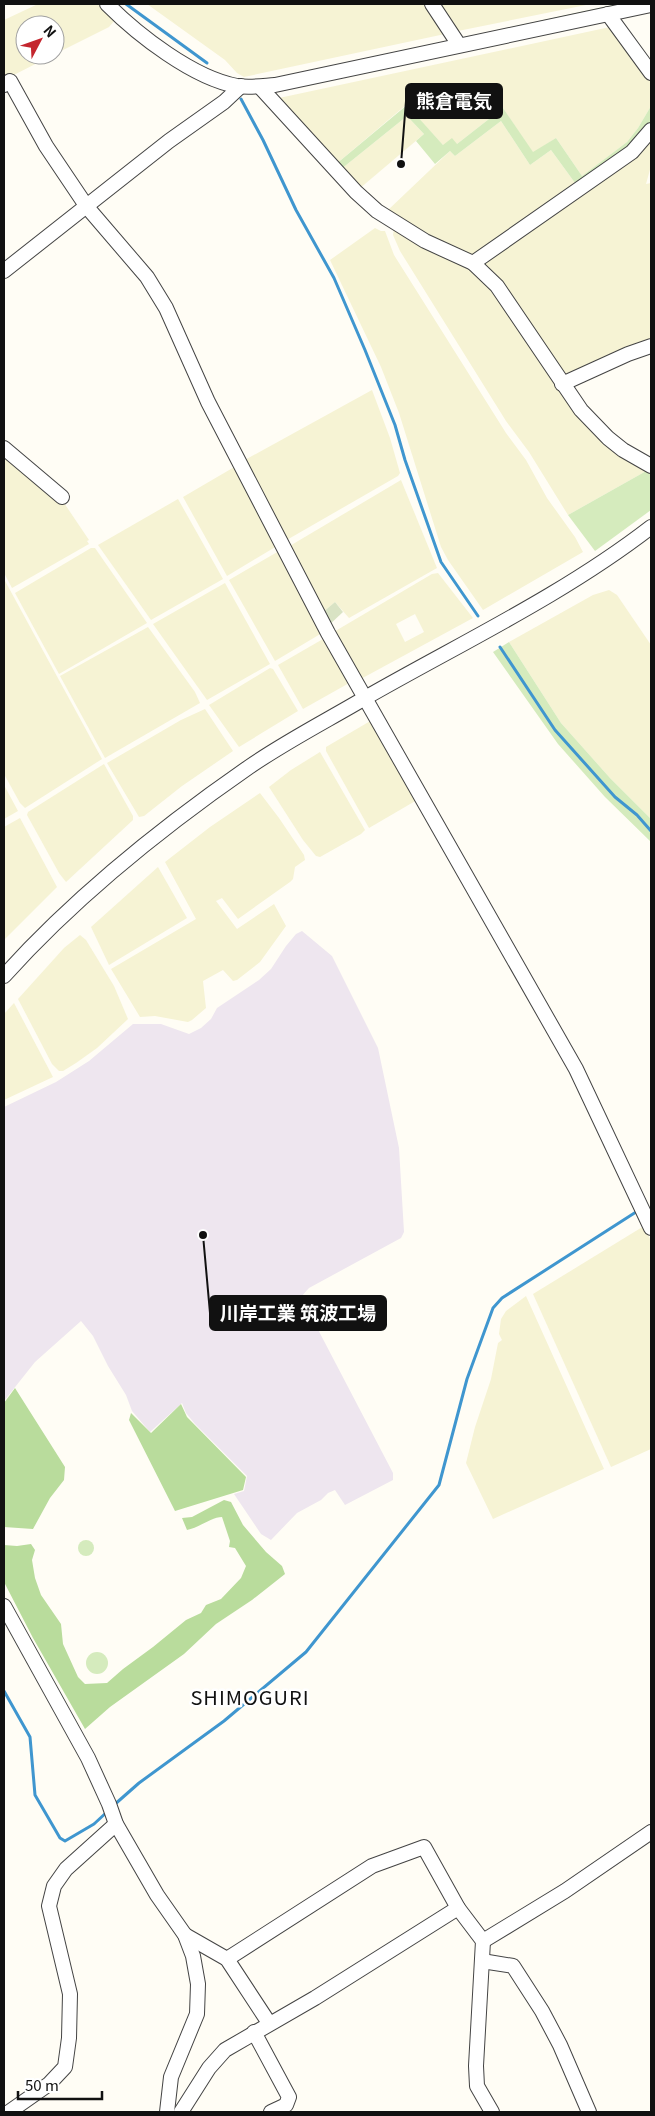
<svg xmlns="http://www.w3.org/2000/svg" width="655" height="2116" font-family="Georgia,'Noto Sans JP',serif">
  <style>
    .industrial { fill: #eee6ef }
    .farmland { fill: #f6f3d4; fill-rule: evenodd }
    .green { fill: #d5ebbd }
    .forest { fill: #b9dc9c }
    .cemetery { fill: #d9e3c4 }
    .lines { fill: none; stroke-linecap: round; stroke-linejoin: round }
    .stream { stroke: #3f96cf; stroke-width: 3 }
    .minor-casing { stroke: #444; stroke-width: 16 }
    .minor { stroke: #fff; stroke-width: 14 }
    .labels { text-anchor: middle; stroke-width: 5; stroke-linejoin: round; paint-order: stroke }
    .quarter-label { font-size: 20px; letter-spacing: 1px; fill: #111; stroke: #fff }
    .leader { fill: none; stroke: #111; stroke-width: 2 }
    .callout-dot { fill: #111; stroke: #fff; stroke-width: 2 }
    .callout { fill: #111; stroke: #111; stroke-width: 2 }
    .callout-label { font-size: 19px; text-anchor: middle; font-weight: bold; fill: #fff }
  </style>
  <rect width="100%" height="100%" fill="#fffdf5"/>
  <!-- industrial -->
  <polygon class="industrial" points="302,931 332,956 378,1048 399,1148 404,1232 401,1238 309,1288 301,1297 393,1473 393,1480 345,1505 335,1490 328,1493 321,1500 297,1513 271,1540 261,1534 234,1494 244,1491 247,1476 195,1424 186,1413 182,1403 150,1432 132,1411 126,1395 108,1366 93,1336 81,1321 35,1362 4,1401 4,1107 56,1082 89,1061 133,1024 161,1024 189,1034 201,1028 211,1019 217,1008 259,980 271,969 286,946 296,934"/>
  <!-- farmland -->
  <g class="farmland">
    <polygon points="38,4 98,4 115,20 109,27 55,54 55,25 25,25 25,55 53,55 4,80 4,20"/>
    <polygon points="147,4 428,4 445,34 244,77 237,73 225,60"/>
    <polygon points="438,4 591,4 458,31"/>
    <polygon points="610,27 651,80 651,106 638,128 627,142 582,176 556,138 533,153 503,108 457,144 443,145 406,105 335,165 279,98"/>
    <polygon points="407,116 424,134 359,189 340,170"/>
    <polygon points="501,121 530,165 551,150 578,187 473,257 436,243 387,211 450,151 455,156"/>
    <polygon points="651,139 651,166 646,184 651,183 651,341 565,376 483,265 483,262"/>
    <polygon points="375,228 381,231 385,231 394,255 506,433 526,460 547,498 575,537 583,552 483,610 448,560 441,547 399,413 381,367 330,260"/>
    <polygon points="394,228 440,251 483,277 548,372 648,470 568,515 529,452 506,421 400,251 393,235"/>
    <polygon points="372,390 390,438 400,473 398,476 285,541 243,461"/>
    <polygon points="4,450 62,500 89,540 87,541 89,544 12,588 4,573"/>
    <polygon points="236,466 277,546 227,576 183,497"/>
    <polygon points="401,480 437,568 349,618 335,602 322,613 288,547"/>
    <polygon points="178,499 223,579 151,620 98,545"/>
    <polygon points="91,548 95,548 147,623 59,674 15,593"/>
    <polygon points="279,551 322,633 275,661 229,580"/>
    <path d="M438,573L473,618L359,680L332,633L432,574ZM415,614L424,632L405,642L396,624Z"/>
    <polygon points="4,579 102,759 25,808 20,803 4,774"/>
    <polygon points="225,583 270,664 207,700 153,624"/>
    <polygon points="609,590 617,595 651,645 651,819 610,778 561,723 509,642 593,595"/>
    <polygon points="148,627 195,692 200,703 105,758 60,676"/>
    <polygon points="323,639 326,640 351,682 303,709 278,665"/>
    <polygon points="270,668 273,669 298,711 239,747 209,705"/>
    <polygon points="205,709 233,751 182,786 144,816 139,817 107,763 181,720"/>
    <polygon points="372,720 417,800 369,828 326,751 326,747"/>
    <polygon points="320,752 365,830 361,834 320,857 316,856 303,840 269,787 291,770"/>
    <polygon points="104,764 133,816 133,820 66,882 59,873 27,815 28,812"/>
    <polygon points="4,785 18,811 4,819"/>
    <polygon points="260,793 279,818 304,855 305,860 295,867 293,879 290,882 238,919 222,898 216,901 237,929 274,904 286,926 260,962 237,980 233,981 223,970 203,981 206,1008 192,1020 188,1022 155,1016 140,1017 111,969 196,919 165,862 210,827"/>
    <polygon points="20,818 57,887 4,940 4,827"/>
    <polygon points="158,867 187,918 109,965 91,927"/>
    <polygon points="80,935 86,940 114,986 128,1019 97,1048 76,1063 63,1071 59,1071 52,1064 18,999 64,948"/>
    <polygon points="14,1003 53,1077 4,1100 4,1014"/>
    <polygon points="644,1226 651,1241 651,1449 611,1467 533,1294"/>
    <polygon points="526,1296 604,1469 493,1519 466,1463 475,1427 491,1379 498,1343 502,1340 499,1334 501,1319 506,1311"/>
  </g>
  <!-- green -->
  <g class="green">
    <polygon points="617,4 641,4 464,38 466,37"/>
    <polygon points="407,105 443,145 452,138 457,144 503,108 533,152 556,138 582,176 627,142 638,128 651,106 651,122 641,138 578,187 551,150 530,165 501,121 455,156 450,151 435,164 416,141 424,134 407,116 340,170 335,165"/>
    <polygon points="648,470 651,472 651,510 595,551 568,515"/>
    <polygon points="509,642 561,723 610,778 651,819 651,842 605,797 558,744 493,652"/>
    <circle cx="86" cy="1548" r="8"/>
    <circle cx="97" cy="1663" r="11"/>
  </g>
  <!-- forest -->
  <g class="forest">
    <polygon points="15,1388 65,1467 64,1480 50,1498 33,1529 4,1527 4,1403"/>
    <polygon points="181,1404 187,1417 246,1477 243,1490 175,1511 129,1420 131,1413 151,1433"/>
    <path d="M224,1500L231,1502L243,1525L266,1552L282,1566L285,1574L252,1600L216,1624L184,1654L110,1707L85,1729L33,1638L4,1582V1545L17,1546L31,1544L35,1550L32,1560L35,1578L41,1595L61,1624L63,1644L78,1677L85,1684L107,1683L123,1669L153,1647L186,1620L201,1613L206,1605L221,1599L241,1578L246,1566L235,1548L229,1547L230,1541L222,1517C212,1517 198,1528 187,1530L182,1518L192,1517Z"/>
  </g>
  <!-- cemetery -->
  <polygon class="cemetery" points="335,602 343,612 328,626 322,613"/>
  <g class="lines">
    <!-- stream -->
    <g class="stream">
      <polyline points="126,4 207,63"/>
      <polyline points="241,99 263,140 296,210 334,278 365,350 395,425 405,460 441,562 478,616"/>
      <polyline points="500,647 555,730 615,797 637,815 651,831"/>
      <polyline points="4,1691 30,1737 35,1795 60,1838 65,1841 94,1824 108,1811"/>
      <polyline points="114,1805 139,1783 224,1721 306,1652 439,1485 467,1379 493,1308 502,1298 636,1212"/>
    </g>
    <defs>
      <g id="minor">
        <path d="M107,4C138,35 193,78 237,86C250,88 262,86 275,85L651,5"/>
        <polyline points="432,4 459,45"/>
        <polyline points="608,14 651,73"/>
        <polyline points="4,85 10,81 46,146 87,207 147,277 166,308 208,402 328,633 576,1069 651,1228"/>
        <polyline points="260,87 356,192 377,211 425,241 473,263 497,286 581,410 608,438 623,450 651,466"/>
        <polyline points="473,263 632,152 651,130"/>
        <polyline points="4,271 169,141 224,102 241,86"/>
        <polyline points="562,384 628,354 651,346"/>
        <polyline points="4,448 62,497"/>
        <path d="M4,976C75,897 161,828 249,767C285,742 326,721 365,698C461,643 563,595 651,527"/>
        <polyline points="4,1606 88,1758 109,1804 116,1824 157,1895 185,1935 193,1956 198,1984 197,2014 171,2077 167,2112"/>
        <polyline points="185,1935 227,1959 269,2023"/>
        <polyline points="483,1941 565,1891 651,1832"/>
        <polyline points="227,1959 372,1866 424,1847 458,1908"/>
        <polyline points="482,1961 513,1966 542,2011 560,2045 589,2112"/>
        <polyline points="254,2032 289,2097 286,2105 271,2112"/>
        <polyline points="9,2112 49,2084 65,2067 69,2038 70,1994 49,1906 54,1886 66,1869 116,1824"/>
        <polyline points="181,2112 209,2068 225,2050 315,1998 458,1908 483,1941 476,2066 477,2086 492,2112"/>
      </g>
    </defs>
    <!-- minor casing -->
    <use href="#minor" class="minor-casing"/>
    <!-- minor -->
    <use href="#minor" class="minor"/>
  </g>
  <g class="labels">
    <!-- quarter labels -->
    <g class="quarter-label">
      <text x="250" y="1705">SHIMOGURI</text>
    </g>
  </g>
  <!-- callouts -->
  <path class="leader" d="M401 164L406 101M203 1235L210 1313"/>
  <g class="callout-dot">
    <circle cx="401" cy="164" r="5"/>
    <circle cx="203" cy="1235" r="5"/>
  </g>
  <g class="callout">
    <rect x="406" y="84" width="96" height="34" rx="5"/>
    <rect x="210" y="1296" width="176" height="34" rx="5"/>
  </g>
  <g class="callout-label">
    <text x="454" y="108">熊倉電気</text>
    <text x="298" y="1320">川岸工業 筑波工場</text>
  </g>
  <!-- border -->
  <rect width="655" height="2116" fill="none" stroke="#111111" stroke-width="10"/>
  <!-- north arrow -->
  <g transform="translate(40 40) rotate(49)"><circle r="24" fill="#ffffff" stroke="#a0a0a0"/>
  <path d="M0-4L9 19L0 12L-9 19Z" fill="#c4262e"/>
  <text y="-8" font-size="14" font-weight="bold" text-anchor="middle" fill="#111111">N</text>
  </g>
  <!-- scale -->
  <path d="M18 2091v8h84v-8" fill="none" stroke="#111111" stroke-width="2.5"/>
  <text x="25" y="2091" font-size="15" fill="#111111" stroke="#ffffff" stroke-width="4" paint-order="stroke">50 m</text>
</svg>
